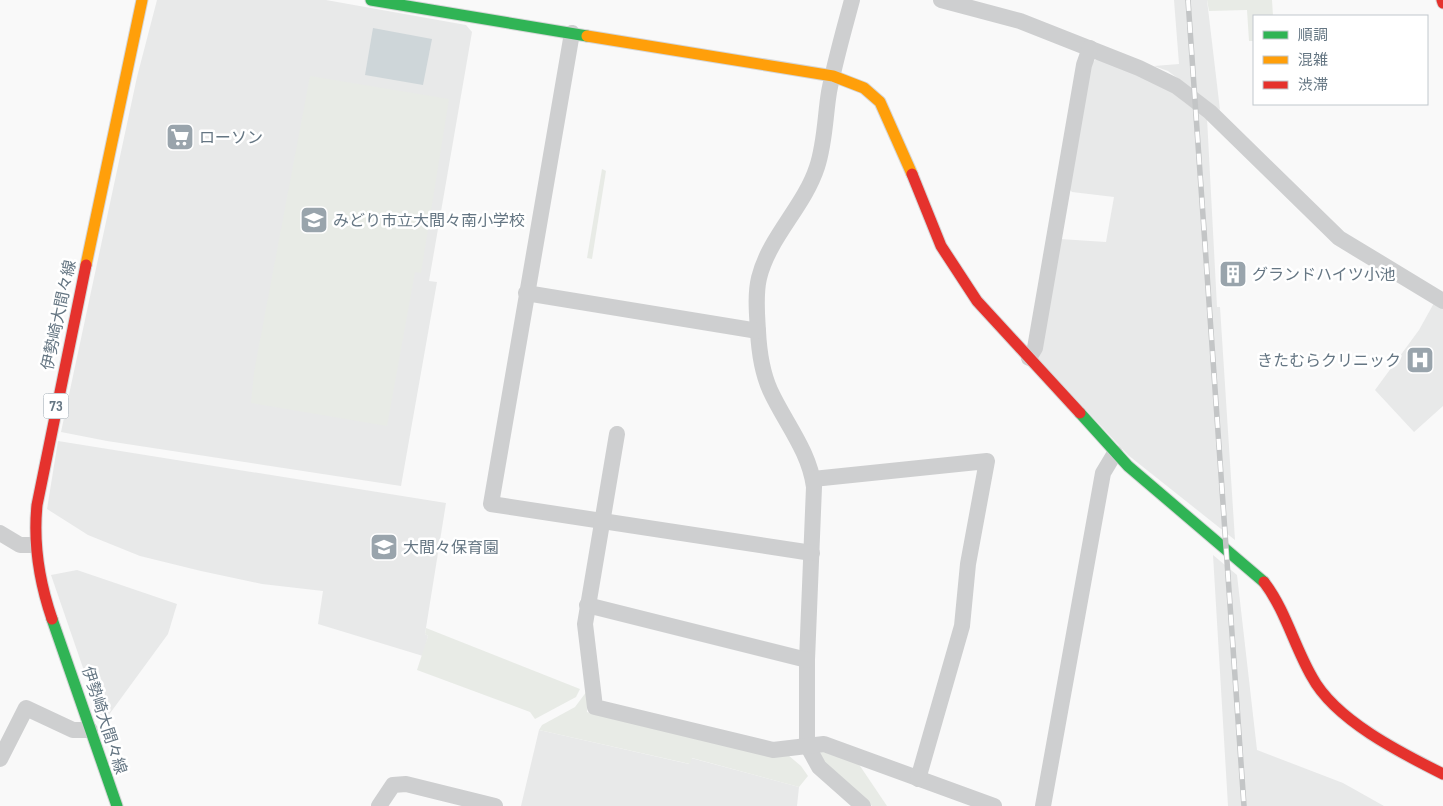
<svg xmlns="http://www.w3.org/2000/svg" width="1443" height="806" font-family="'Sofia Sans Condensed','Noto Sans JP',sans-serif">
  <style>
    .built { fill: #e8e9e9 }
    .green { fill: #e8ebe6 }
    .water { fill: #ced6d9 }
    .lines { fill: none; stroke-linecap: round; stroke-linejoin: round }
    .fast-casing { stroke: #d5d6d7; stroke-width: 13 }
    .slow-casing { stroke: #d5d6d7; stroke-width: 13 }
    .jam-casing { stroke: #d5d6d7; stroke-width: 13 }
    .street { stroke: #cecfd0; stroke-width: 16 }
    .fast { stroke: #30b455; stroke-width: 11 }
    .slow { stroke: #ff9f0a; stroke-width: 11 }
    .jam { stroke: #e5322d; stroke-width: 11 }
    .rail-casing { stroke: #c3c5c6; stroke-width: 5.5 }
    .rail { stroke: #fff; stroke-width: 4; stroke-dasharray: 11; stroke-linecap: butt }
    .labels { text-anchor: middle; stroke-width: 5; stroke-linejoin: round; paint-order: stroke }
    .shield { fill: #fff; stroke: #939fa8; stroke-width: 1 }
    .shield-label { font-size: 15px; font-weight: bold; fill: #657683 }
    .poi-label { font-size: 16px; fill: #657683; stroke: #fff; text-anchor: start }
    .street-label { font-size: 16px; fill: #657683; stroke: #fff }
  </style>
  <rect width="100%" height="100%" fill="#f9f9f9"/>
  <!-- built -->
  <g class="built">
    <polygon points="157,0 326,0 466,25 472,32 429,281 437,282 401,486 107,441 61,432 137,77"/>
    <polygon points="1174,0 1207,0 1220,110 1168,71 1154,66 1179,64"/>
    <polygon points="1098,58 1169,88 1184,102 1207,118 1217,307 1220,307 1235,540 1128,455 1038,358 1060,239 1106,242 1114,197 1072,192 1068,188 1090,64"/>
    <polygon points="1434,303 1443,309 1443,406 1414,432 1375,390 1419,330"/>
    <polygon points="58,441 446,503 425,634 428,636 423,656 318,624 323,591 262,584 201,571 140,556 88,535 47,509"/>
    <polygon points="1213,555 1237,575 1257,750 1343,783 1384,806 1228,806"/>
    <polygon points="77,570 177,604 168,634 108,716 111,718 108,727 102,723 51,575"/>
    <polygon points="539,730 689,764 691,758 799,787 797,806 521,806"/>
  </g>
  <!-- green -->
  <g class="green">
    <polygon points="1207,0 1272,0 1273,16 1254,16 1254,41 1249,41 1247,10 1209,11"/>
    <polygon points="310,76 449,99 421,273 415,272 387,426 251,403 254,372"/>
    <polygon points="602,169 606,171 592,259 587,258"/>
    <polygon points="426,628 580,689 576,697 535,719 530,712 417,670 428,636 425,634"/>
    <polygon points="587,691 587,712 753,751 788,755 801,766 808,776 799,787 692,758 690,764 539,730 542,725 575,707"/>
    <polygon points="817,750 858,763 887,806 872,806 827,766"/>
  </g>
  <!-- water -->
  <polygon class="water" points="373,28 432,39 423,85 365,75"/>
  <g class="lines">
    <defs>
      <g id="fast">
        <polyline points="371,0 587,36"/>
        <polyline points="1080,413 1128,466 1264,582"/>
        <polyline points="52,619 117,806"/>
      </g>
      <g id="slow">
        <polyline points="587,36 833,76 864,88 880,102 912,174"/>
        <polyline points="86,265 142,0"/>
      </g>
      <g id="jam">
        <polyline points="1442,0 1443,3"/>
        <polyline points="912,174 941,246 977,301 1080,413"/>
        <path d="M1264,582C1286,611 1294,646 1312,677C1335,720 1401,753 1443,774"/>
        <path d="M52,619C39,581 33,545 37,505L86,265"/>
      </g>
    </defs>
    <!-- fast casing -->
    <use href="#fast" class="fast-casing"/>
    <!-- slow casing -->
    <use href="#slow" class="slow-casing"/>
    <!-- jam casing -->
    <use href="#jam" class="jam-casing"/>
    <!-- street -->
    <g class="street">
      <path d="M852,0C844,30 835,61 829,92C825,117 825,143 817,167C804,207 769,237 759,278C755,295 757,314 758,331C759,351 762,372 770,390C785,423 809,450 814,487L807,660V745L819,767L863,806"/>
      <polyline points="941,0 1020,21 1139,68 1176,86 1210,112 1339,238 1443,301"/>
      <polyline points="572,33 491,504 812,553"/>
      <polyline points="526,293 758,331"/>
      <polyline points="1029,358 1035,348 1084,65 1090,48"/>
      <polyline points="617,434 585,624 595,707 773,750 824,744 994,806"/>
      <polyline points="813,479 987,461 968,564 962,626 918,779"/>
      <polyline points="0,533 20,545 34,545"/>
      <polyline points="587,605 807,660"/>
      <polyline points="0,759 26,708 73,730 90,730"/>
      <polyline points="379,806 393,785 406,784 495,806"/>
      <polyline points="1043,806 1103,473 1115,453"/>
    </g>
    <!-- fast -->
    <use href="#fast" class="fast"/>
    <!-- slow -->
    <use href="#slow" class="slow"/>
    <!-- jam -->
    <use href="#jam" class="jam"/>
    <defs>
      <polyline id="rail" points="1188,0 1244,806"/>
    </defs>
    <!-- rail casing -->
    <use href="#rail" class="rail-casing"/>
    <!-- rail -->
    <use href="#rail" class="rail"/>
  </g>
  <!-- icons -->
  <defs>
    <symbol id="supermarket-square" viewBox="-11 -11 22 22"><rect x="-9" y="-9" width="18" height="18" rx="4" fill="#99a4ac" stroke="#fff"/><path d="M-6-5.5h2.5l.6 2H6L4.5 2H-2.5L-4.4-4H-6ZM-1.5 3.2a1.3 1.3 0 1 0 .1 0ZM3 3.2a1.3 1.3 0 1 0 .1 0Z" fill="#fff"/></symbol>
    <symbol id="school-square" viewBox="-11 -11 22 22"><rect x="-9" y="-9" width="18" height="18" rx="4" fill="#99a4ac" stroke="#fff"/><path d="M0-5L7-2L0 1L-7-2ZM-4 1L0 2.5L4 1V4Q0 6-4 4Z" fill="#fff"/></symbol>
    <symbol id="building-square" viewBox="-11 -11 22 22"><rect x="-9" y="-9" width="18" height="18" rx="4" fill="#99a4ac" stroke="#fff"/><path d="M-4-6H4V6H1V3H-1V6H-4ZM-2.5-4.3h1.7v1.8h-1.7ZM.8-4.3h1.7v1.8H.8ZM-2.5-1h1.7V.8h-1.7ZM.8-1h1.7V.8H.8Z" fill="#fff"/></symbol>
    <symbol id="hospital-square" viewBox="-11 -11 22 22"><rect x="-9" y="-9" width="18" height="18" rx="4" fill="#99a4ac" stroke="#fff"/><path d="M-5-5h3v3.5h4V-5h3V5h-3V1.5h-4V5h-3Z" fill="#fff"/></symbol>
  </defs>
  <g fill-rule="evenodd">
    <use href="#supermarket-square" x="164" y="121" width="32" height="32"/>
    <use href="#school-square" x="298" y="204" width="32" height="32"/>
    <use href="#building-square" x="1217" y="258" width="32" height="32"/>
    <use href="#hospital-square" x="1404" y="344" width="32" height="32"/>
    <use href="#school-square" x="368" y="531" width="32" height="32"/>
  </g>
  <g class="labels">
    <!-- shield labels -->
    <rect class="shield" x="43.5" y="393.5" width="25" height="25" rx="4"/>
    <g class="shield-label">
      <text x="56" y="411">73</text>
    </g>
    <!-- poi labels -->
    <g class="poi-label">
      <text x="199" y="143">ローソン</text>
      <text x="333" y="226">みどり市立大間々南小学校</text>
      <text x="1252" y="280">グランドハイツ小池</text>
      <text x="1401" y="366" text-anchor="end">きたむらクリニック</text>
      <text x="403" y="553">大間々保育園</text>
    </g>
    <!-- street labels -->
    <g class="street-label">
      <text transform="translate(58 315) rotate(-78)" y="6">伊勢崎大間々線</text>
      <text transform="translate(105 720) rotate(72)" y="6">伊勢崎大間々線</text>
    </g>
  </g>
  <!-- legend -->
  <rect x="1253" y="15" width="175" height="90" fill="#ffffff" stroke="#c1c8cd"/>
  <rect x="1263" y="31" width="25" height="8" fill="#30b455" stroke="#c1c8cd"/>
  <text x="1298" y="40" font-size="15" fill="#657683">順調</text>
  <rect x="1263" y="56" width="25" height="8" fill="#ff9f0a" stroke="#c1c8cd"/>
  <text x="1298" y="65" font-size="15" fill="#657683">混雑</text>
  <rect x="1263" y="81" width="25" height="8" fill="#e5322d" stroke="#c1c8cd"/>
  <text x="1298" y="90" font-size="15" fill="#657683">渋滞</text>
</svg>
